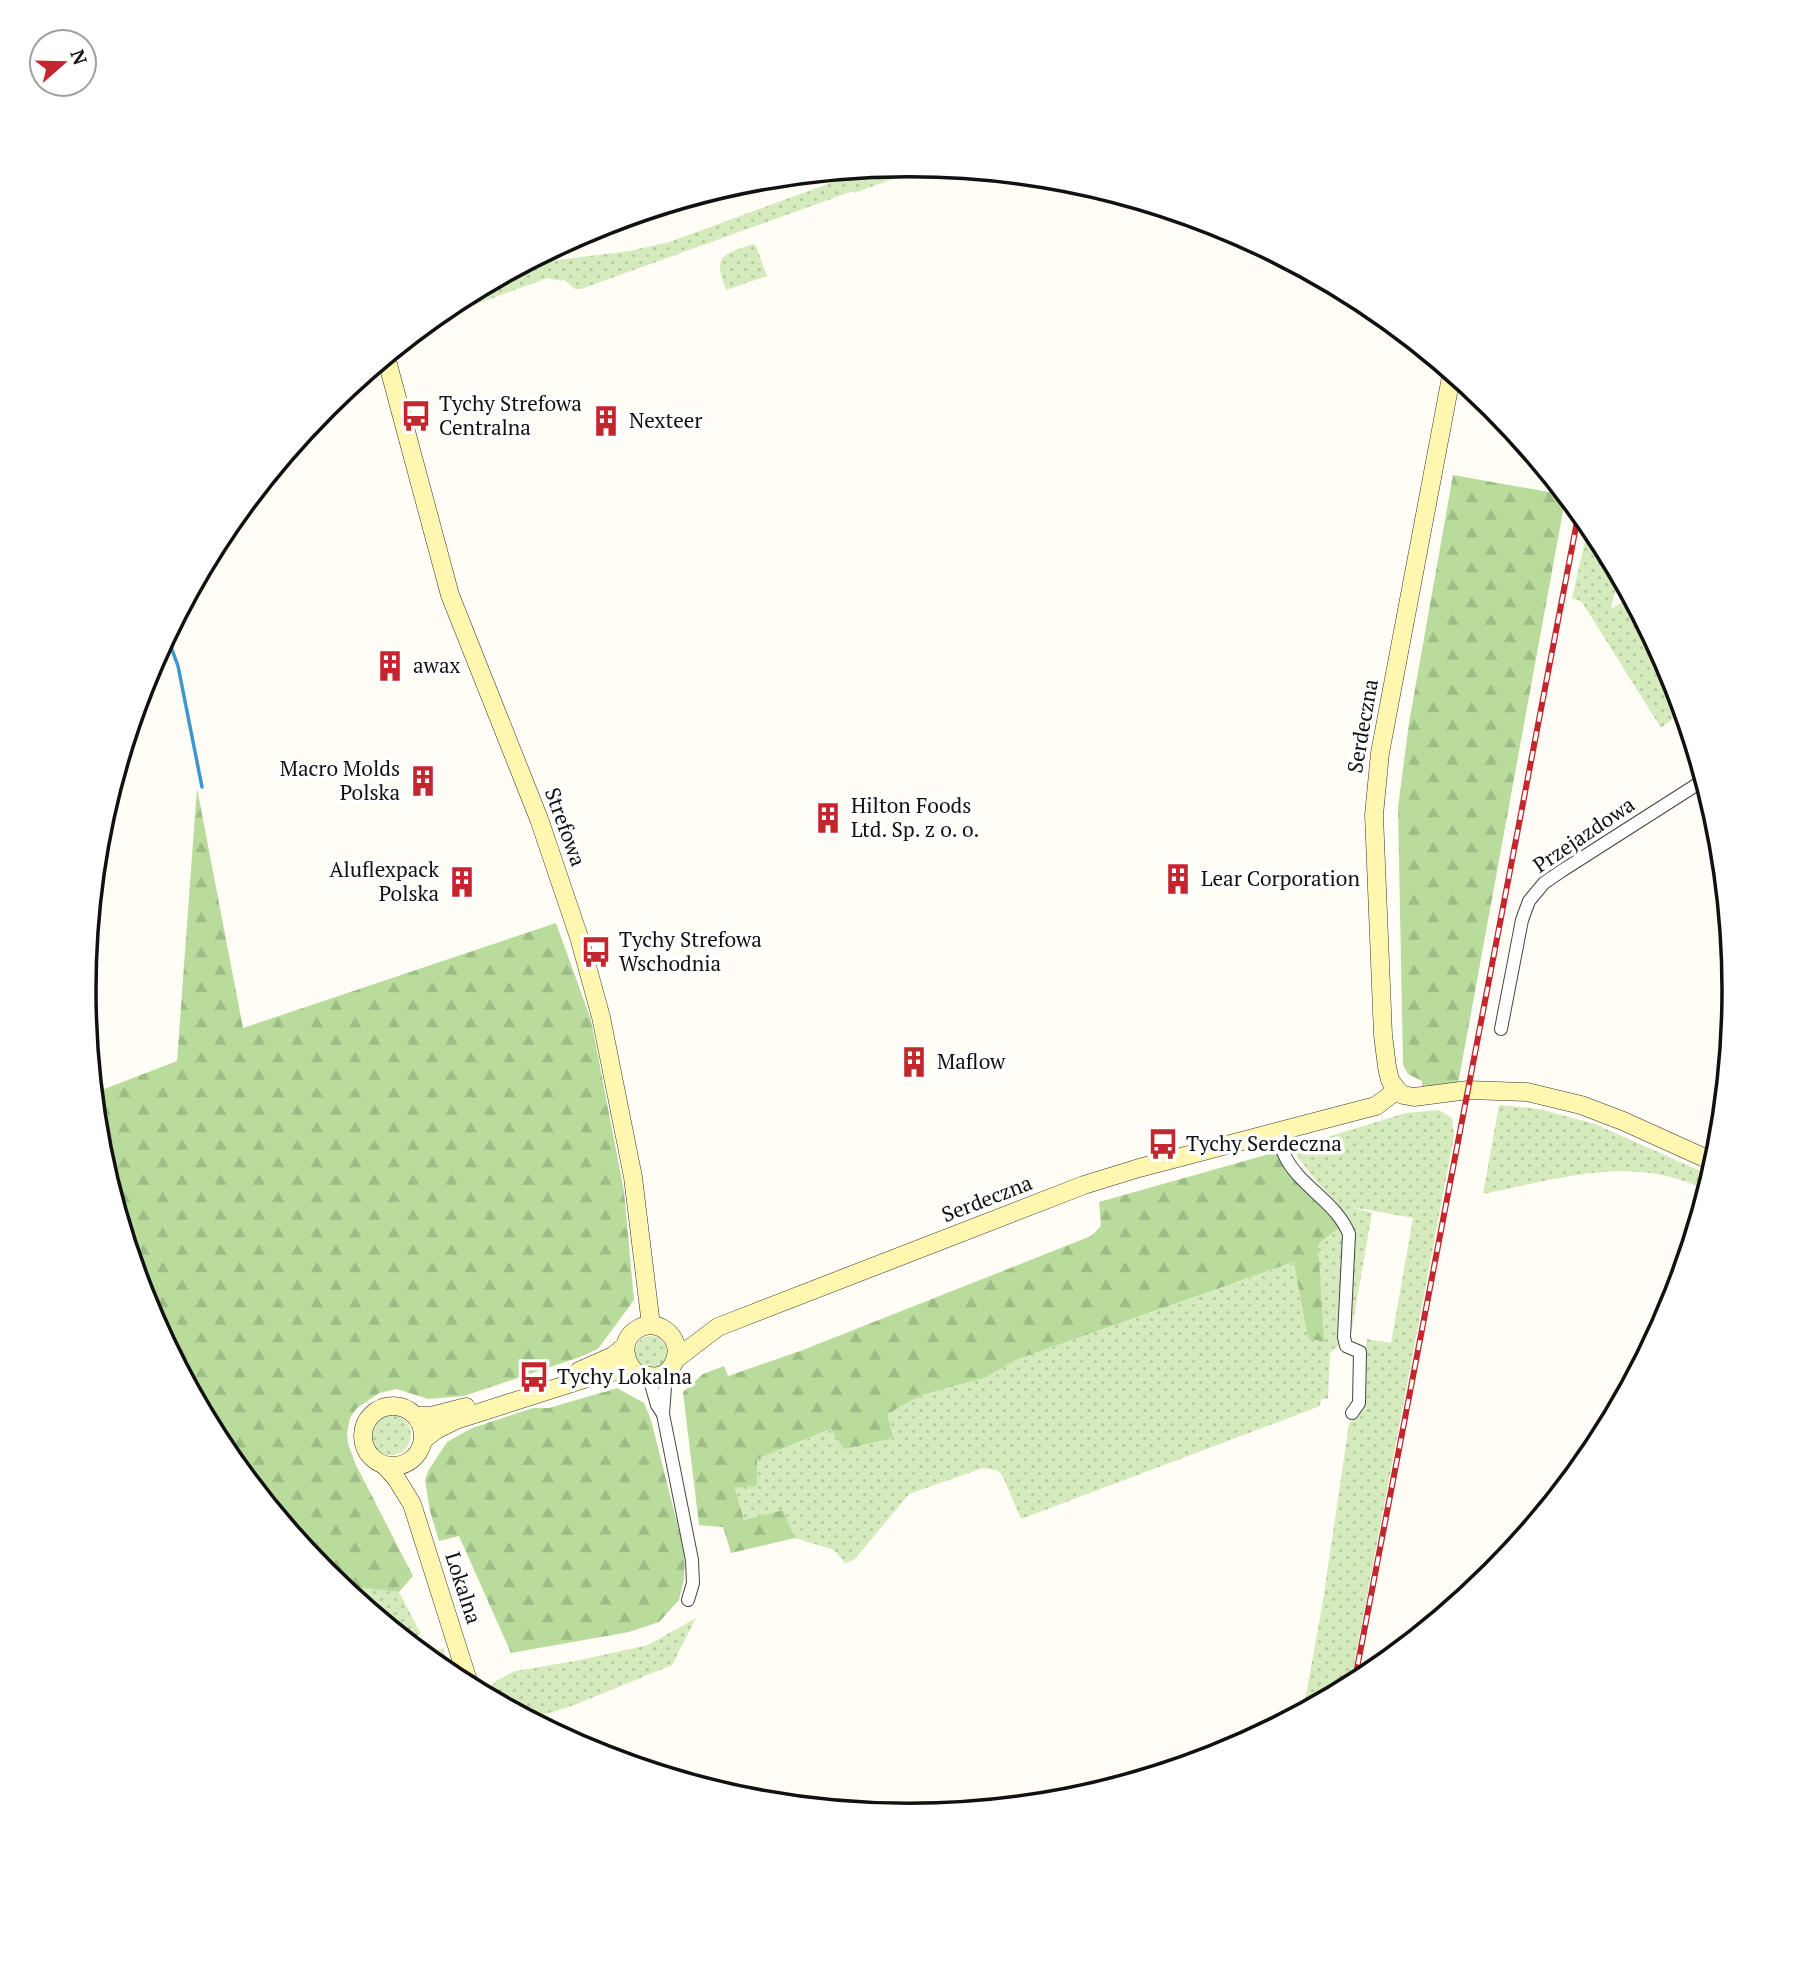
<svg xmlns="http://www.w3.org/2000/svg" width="1819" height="1980" font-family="'PT Serif',serif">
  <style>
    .grass { fill: url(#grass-dots) }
    .forest { fill: url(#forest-firs) }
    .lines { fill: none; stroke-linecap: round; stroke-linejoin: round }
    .stream { stroke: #3f96cf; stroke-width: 3.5 }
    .street-casing { stroke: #444; stroke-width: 14 }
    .secondary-casing { stroke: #333; stroke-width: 19 }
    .street { stroke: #fff; stroke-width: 12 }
    .secondary { stroke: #fff6b0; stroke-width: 18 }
    .rail-casing { stroke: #c4262e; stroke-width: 6 }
    .rail { stroke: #fff; stroke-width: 3.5; stroke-dasharray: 10; stroke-linecap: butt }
    .labels { text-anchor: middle; stroke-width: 7; stroke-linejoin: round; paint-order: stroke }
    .poi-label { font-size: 21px; fill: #111; stroke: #fff; text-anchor: start }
    .street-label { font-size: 21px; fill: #111; stroke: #fff }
    .rim { fill: none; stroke: #111; stroke-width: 3.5 }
  </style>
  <defs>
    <pattern id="grass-dots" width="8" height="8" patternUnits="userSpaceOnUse" patternTransform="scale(1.75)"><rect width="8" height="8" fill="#d5ebbd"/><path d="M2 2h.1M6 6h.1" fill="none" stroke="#b6c8a1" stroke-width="1.8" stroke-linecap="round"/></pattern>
    <pattern id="forest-firs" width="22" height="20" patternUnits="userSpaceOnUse" patternTransform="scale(1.75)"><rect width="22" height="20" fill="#b9dc9c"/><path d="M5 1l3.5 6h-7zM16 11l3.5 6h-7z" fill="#9ebc85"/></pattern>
  </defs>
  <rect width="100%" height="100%" fill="#fffdf5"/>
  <!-- grass -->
  <g class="grass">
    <polygon points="910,165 929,166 854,193 853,191 581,289 575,289 563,279 561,281 548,278 430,321 451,303 525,264 629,251 669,242 871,168"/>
    <path d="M813,174C796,180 780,190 763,179Z"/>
    <path d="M753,244L756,246L767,276L726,290C713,255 721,255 753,244Z"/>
    <polygon points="1589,523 1596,532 1619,574 1611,609 1631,597 1672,674 1683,711 1661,728 1582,602 1572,598"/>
    <path d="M1499,1105L1539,1109L1595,1124L1712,1176L1707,1190C1685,1181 1663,1173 1639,1172C1588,1168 1534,1184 1483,1194Z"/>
    <path d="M1439,1110L1452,1118L1454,1136L1350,1686L1303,1711L1322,1607L1349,1424C1352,1420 1358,1416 1361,1412C1371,1396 1363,1359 1367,1339L1391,1343L1413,1218L1351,1207L1372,1213L1351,1334L1330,1353L1328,1399H1321L1320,1406L1021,1519L1003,1477L997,1470L983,1468L909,1494L855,1559L845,1563L834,1550L795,1538L783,1510L744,1520L735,1487L756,1486L757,1459L832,1429L892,1439L886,1414L922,1395L987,1377L1015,1360L1295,1262L1308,1338L1318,1244L1340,1227L1339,1205L1316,1181L1291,1148L1406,1113Z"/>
    <circle cx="651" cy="1352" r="16"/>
    <circle cx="391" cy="1435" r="20"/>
    <polygon points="343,1584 399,1592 421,1634 411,1638 400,1627 393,1629 340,1585"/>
    <polygon points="696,1618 672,1665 572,1706 530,1719 487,1696 486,1693 496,1681 515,1671 575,1661 648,1645"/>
    <polygon points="443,1648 453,1678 426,1656"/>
  </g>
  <!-- forest -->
  <g class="forest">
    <polygon points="1453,475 1566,495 1458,1084 1422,1088 1422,1081 1408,1074 1403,1065 1398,807 1409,723"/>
    <polygon points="197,788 243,1028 556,923 591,1020 624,1191 634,1300 598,1349 580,1357 464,1396 428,1399 397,1389 379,1393 357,1408 350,1418 347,1433 348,1444 356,1465 413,1576 399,1592 340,1585 325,1573 223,1448 147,1306 100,1151 94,1093 177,1061"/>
    <polygon points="1276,1152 1288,1172 1340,1227 1318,1244 1324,1342 1308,1338 1294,1262 1015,1360 987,1377 922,1395 887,1414 893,1438 844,1449 831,1429 757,1459 757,1486 735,1488 744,1520 783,1510 795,1538 731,1553 723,1527 699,1525 683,1392 703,1374 724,1366 728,1376 803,1350 1091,1236 1101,1226 1099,1202"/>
    <polygon points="617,1388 644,1403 651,1420 685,1554 684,1579 679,1600 659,1622 629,1632 511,1653 459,1536 439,1541 430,1511 425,1480 428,1471 447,1442 472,1428 533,1408 549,1408"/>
  </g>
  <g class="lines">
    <!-- stream -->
    <polyline class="stream" points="167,636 178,666 202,787"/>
    <defs>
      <g id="street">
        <polyline points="1501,1029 1522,920 1529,901 1544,883 1563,870 1704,780"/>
        <path d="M1278,1133C1280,1139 1281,1148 1284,1154C1298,1186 1336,1201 1349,1234L1344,1337L1346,1346L1360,1352L1359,1403L1352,1413"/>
        <polyline points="666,1373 663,1414 692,1560 693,1583 688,1600"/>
        <polyline points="649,1377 657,1405 663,1414"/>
      </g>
      <g id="secondary">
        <polyline points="386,357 450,595 539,819 579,937 601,1017 633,1177 651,1325"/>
        <polyline points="1452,372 1380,753 1374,815 1383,1035 1387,1067 1390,1080 1397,1090 1403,1095 1414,1097 1468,1090 1527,1092 1581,1105 1623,1121 1716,1163"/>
        <polyline points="676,1359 718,1327 1084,1185 1139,1168 1364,1109 1376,1106 1397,1090"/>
        <polyline points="579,1371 613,1356 625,1346"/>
        <circle cx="393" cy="1436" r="30"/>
        <polyline points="416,1416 431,1416 466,1407"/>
        <path d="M423,1440L436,1430L456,1420L600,1374C607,1373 615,1371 622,1371C640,1371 659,1386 672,1366C688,1342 659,1314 636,1330C620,1341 624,1361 636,1373"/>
        <polyline points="384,1465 396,1478 412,1504 470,1687"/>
      </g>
    </defs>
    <!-- street casing -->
    <use href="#street" class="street-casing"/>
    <!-- secondary casing -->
    <use href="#secondary" class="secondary-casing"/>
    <!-- street -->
    <use href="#street" class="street"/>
    <!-- secondary -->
    <use href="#secondary" class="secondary"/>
    <defs>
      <polyline id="rail" points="1354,1684 1579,511"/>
    </defs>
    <!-- rail casing -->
    <use href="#rail" class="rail-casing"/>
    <!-- rail -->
    <use href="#rail" class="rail"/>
  </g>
  <!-- icons -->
  <defs>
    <symbol id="bus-bare" viewBox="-9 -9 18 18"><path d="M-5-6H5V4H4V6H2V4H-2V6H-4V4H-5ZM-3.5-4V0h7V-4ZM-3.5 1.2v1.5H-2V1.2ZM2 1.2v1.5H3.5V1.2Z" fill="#c4262e" stroke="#fff" stroke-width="2.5" paint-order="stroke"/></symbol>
    <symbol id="building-bare" viewBox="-9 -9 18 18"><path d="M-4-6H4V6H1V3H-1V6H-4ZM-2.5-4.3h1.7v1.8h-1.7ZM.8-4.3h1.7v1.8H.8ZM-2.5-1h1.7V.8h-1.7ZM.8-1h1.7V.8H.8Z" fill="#c4262e" stroke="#fff" stroke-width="2.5" paint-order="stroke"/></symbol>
  </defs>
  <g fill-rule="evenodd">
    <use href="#bus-bare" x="394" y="394" width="44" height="44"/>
    <use href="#building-bare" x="584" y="399" width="44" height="44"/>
    <use href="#building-bare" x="368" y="644" width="44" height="44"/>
    <use href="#building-bare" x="401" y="759" width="44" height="44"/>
    <use href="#building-bare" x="806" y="796" width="44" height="44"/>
    <use href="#building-bare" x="1156" y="857" width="44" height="44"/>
    <use href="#building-bare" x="440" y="860" width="44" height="44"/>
    <use href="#bus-bare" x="574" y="930" width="44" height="44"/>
    <use href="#building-bare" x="892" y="1040" width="44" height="44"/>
    <use href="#bus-bare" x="1141" y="1122" width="44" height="44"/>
    <use href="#bus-bare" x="512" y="1355" width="44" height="44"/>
  </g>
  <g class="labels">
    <!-- poi labels -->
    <g class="poi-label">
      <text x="439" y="411">Tychy Strefowa<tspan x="439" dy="24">Centralna</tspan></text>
      <text x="629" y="428">Nexteer</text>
      <text x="413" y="673">awax</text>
      <text x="400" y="776" text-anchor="end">Macro Molds<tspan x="400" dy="24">Polska</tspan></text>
      <text x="851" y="813">Hilton Foods<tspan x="851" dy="24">Ltd. Sp. z o. o.</tspan></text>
      <text x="439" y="877" text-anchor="end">Aluflexpack<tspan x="439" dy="24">Polska</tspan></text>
      <text x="1201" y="886">Lear Corporation</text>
      <text x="619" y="947">Tychy Strefowa<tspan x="619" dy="24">Wschodnia</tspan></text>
      <text x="937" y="1069">Maflow</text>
      <text x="1186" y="1151">Tychy Serdeczna</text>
      <text x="557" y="1384">Tychy Lokalna</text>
    </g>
    <!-- street labels -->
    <g class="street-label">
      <text transform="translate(1363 726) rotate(-80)" y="7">Serdeczna</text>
      <text transform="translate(565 827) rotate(70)" y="7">Strefowa</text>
      <text transform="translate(1584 835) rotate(-34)" y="7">Przejazdowa</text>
      <text transform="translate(987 1199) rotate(-21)" y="7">Serdeczna</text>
      <text transform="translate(463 1588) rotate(72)" y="7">Lokalna</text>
    </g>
  </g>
  <!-- crop -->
  <path d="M0 0H1819V1980H0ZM96 990a813 813 0 1 1 1626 0a813 813 0 1 1-1626 0Z" fill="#fff" fill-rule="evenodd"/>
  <path class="rim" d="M96 990a813 813 0 1 1 1626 0a813 813 0 1 1-1626 0Z"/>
  <!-- north arrow -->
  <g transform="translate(63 63) rotate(70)"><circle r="33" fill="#ffffff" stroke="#a0a0a0" stroke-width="2"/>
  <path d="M0-5L12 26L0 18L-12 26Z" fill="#c4262e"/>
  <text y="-10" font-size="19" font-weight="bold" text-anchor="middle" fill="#111111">N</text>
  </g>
</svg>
